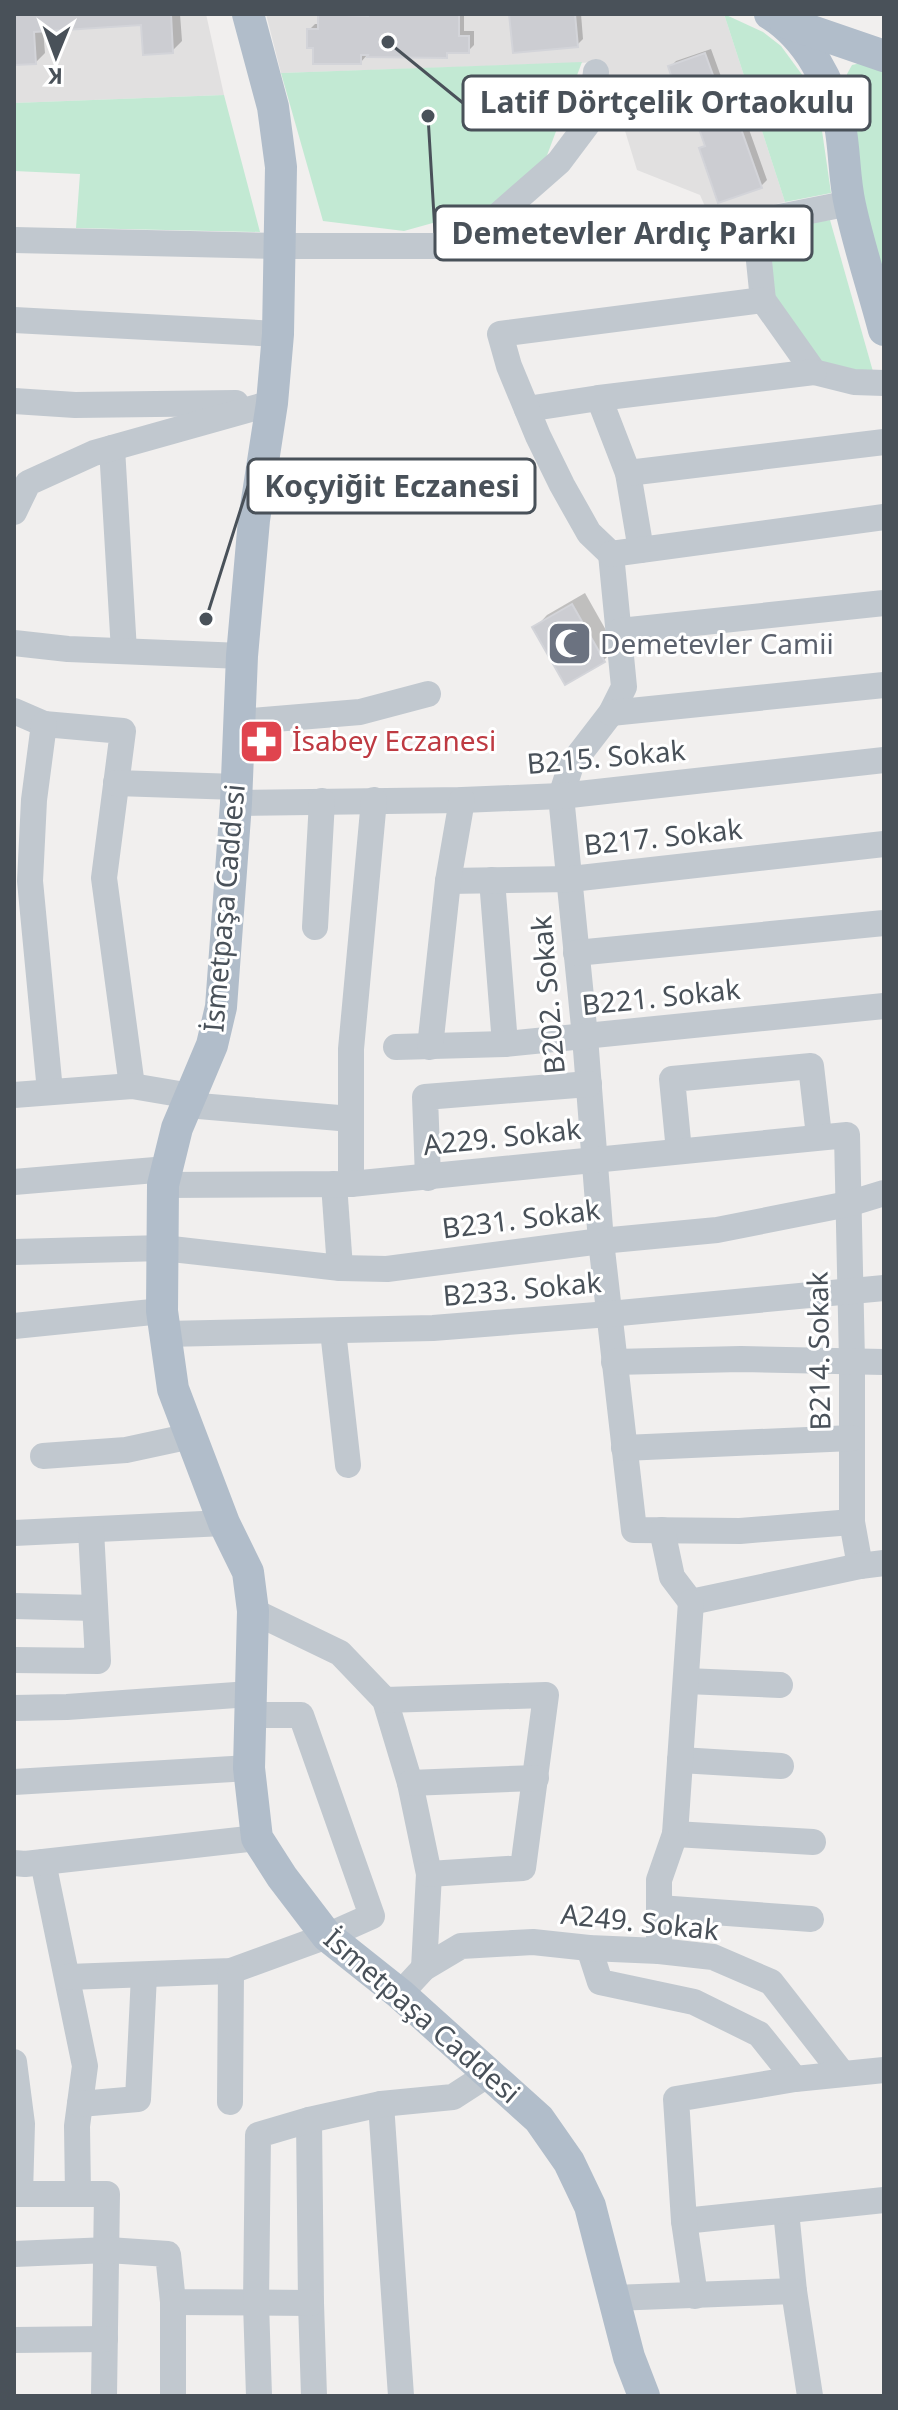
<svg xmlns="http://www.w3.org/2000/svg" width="898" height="2410" font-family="'Noto Sans',sans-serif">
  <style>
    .education { fill: #e1e0e0 }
    .green { fill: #c2e9d3 }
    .shadow { fill: #0003 }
    .building { fill: #cccdd2; stroke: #d3d4d9; stroke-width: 2 }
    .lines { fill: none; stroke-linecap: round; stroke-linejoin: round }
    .minor { stroke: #c1c8cf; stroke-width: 26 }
    .major { stroke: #b1bdca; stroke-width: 32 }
    .labels { text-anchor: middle; stroke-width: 6; stroke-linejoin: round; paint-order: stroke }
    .worship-label { font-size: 28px; fill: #5b616d; stroke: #fff; text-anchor: start }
    .health-label { font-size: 28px; fill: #be3a42; stroke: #fff; text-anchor: start }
    .street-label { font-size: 28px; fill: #495159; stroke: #fff }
    .leader { fill: none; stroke: #495159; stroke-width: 3 }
    .callout-dot { fill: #495159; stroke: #fff; stroke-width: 3 }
    .callout { fill: #fff; stroke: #495159; stroke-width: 3 }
    .callout-label { font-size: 30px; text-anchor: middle; font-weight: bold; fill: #495159 }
  </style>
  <rect width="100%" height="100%" fill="#f1efee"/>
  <!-- education -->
  <g class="education">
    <polygon points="14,14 206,14 224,95 14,103"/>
    <polygon points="266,14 724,14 785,202 711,220 700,195 637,170 604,62 281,73"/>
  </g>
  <!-- green -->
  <g class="green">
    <polygon points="724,14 763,32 781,46 803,76 818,103 831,193 785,202"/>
    <polygon points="582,62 546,158 490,207 404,231 323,221 281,73"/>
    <polygon points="861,63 884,69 884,293 847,115 847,74 852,65"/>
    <polygon points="224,95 260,232 76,228 80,174 14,171 14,103"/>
    <polygon points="830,220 874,375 817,364 773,298 762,230"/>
  </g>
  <!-- shadow -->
  <g class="shadow">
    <polygon points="14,14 180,14 182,41 172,51 143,23 43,30 45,53 36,62 14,63"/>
    <polygon points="320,14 464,14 464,31 474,31 474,45 468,51 451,51 446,56 367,55 361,62 315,46 309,30 315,24 320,24"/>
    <polygon points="511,14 581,14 583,39 577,45"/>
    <polygon points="711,49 728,96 736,93 767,180 761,186 701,149 707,143 691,100 670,67 676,61"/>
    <polygon points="585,593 616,648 604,660 566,682 535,628 547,615"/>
  </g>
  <!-- building -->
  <g class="building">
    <polygon points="14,14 171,14 173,53 143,55 141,25 34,32 36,64 14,65"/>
    <polygon points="318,14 368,16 368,14 459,14 459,36 469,36 469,53 447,53 447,58 367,57 368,55 361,55 361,64 313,64 313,48 307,48 307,29 318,29"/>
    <polygon points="509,14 575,14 578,47 513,53"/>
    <polygon points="705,53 722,100 730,98 762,188 718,203 699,148 705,146 690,103 681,106 668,66"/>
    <polygon points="572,604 605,662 565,685 532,627"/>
  </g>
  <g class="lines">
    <!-- minor -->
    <g class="minor">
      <polyline points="755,222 763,300 814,372 854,382 884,383"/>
      <polyline points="14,240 280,246 442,246 631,237 755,222 850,203"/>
      <polyline points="449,243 495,218 559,162 589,122 596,72"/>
      <polyline points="14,320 278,334"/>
      <polyline points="599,398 628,473 641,550"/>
      <polyline points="14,401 75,405 236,403"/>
      <polyline points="527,409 599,398 814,372"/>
      <polyline points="112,448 124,651"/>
      <polyline points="628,473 884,442"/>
      <polyline points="14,512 28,483 94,453 272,403"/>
      <polyline points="611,554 624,687 611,713 571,765 561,796 585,1037 601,1241 634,1530 740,1531 852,1522"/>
      <polyline points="611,554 589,533 562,485 538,436 509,366 500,334 763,300"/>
      <polyline points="611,554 884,517"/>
      <polyline points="620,631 884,603"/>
      <polyline points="14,643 68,649 242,656"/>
      <polyline points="14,711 44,724 123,731 104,878 132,1086"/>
      <polyline points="611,713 884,685"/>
      <polyline points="239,722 360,712 428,694"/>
      <polyline points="44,724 34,800 30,881 50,1091"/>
      <polyline points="116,783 237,787"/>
      <polyline points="236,803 462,800 561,796 884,760"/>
      <polyline points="492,880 505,1044"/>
      <polyline points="448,881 571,879 884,844"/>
      <polyline points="315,927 322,801"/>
      <polyline points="576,953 884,923"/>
      <polyline points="396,1047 505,1044 884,1006"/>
      <polyline points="430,1047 448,881 462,800"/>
      <polyline points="14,1095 132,1086 191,1096"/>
      <polyline points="187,1105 351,1119"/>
      <polyline points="679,1151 672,1079 811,1066 819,1136"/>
      <polyline points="428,1178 425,1097 589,1084"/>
      <polyline points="14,1182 167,1169"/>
      <polyline points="334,1184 340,1268"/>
      <polyline points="351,1184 351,1049 374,800"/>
      <polyline points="163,1185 351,1184 847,1135 852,1361 852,1522 860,1566"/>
      <polyline points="14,1252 163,1248 340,1268 387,1269 601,1241 717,1230 848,1204 884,1193"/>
      <polyline points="14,1326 162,1311"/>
      <polyline points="333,1331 348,1465"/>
      <polyline points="165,1334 433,1328 609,1314 884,1288"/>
      <polyline points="614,1362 741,1359 884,1362"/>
      <polyline points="624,1448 852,1438"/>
      <polyline points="43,1456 126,1450 191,1436"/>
      <polyline points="662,1530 672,1577 691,1602"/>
      <polyline points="14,1533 224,1523"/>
      <polyline points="691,1602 860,1566 884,1563"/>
      <polyline points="14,1606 95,1608"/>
      <polyline points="253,1611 340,1653 385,1700 410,1783 429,1874 424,1968"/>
      <polyline points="14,1660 98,1661 91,1530"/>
      <polyline points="686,1681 780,1685"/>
      <polyline points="385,1700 546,1695 523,1868 429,1874"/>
      <polyline points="14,1708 67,1707 250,1694"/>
      <polyline points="680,1760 781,1766"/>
      <polyline points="14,1782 249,1768"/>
      <polyline points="410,1783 536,1778"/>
      <polyline points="675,1834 813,1842"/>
      <polyline points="43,1862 85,2066 77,2126 78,2194"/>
      <polyline points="14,1863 25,1864 257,1838"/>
      <polyline points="659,1908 811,1919"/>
      <polyline points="589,1948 600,1982 694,2002 759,2034 795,2079"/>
      <polyline points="659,1951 659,1880 675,1834 691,1602"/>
      <polyline points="68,1977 231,1971 327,1936 372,1916 301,1715 250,1715"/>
      <polyline points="400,1994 424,1968 461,1946 533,1942 589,1948 659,1951 713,1957 771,1982 842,2073"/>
      <polyline points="14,2062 22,2124 20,2194"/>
      <polyline points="230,2102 231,1971"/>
      <polyline points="80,2104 138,2099 144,1975"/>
      <polyline points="381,2104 401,2396"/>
      <polyline points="309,2120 311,2303 314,2396"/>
      <polyline points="14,2194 107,2194 104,2396"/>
      <polyline points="786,2211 794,2291"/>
      <polyline points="684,2221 884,2200"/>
      <polyline points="14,2254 108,2250 168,2254 173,2302 311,2303"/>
      <polyline points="695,2296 684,2221 676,2099 795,2079 884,2070"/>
      <polyline points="613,2298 794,2291 810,2396"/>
      <polyline points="173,2302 173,2396"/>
      <polyline points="14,2340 105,2339"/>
      <polyline points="259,2396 256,2303 258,2135 309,2120 381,2104 453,2097 487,2075"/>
    </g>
    <!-- major -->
    <g class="major">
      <polyline points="248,14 273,107 281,167 278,334 272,403 254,520 242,656 236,803 221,1007 212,1045 177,1128 163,1185 162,1311 173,1389 224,1523 248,1572 253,1611 249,1768 257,1838 282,1877 327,1936 400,1994 539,2119 569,2162 590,2206 629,2357 644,2396"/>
      <path d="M770,14C807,37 832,83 840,125C845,152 844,179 850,205C859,247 873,288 884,330"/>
      <polyline points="785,22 884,56"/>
    </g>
  </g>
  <!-- icons -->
  <defs>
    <symbol id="mosque-square" viewBox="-11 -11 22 22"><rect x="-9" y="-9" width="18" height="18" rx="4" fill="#6b7280" stroke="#fff"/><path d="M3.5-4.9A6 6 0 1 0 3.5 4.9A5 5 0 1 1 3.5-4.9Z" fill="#fff"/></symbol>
    <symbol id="pharmacy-square" viewBox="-11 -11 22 22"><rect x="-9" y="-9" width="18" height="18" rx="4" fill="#e0444e" stroke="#fff"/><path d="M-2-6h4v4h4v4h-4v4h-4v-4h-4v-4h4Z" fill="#fff"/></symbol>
  </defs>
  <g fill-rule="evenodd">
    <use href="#mosque-square" x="544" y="618" width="51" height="51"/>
    <use href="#pharmacy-square" x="236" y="716" width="51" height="51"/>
  </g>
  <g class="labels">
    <!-- worship labels -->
    <g class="worship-label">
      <text x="600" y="654">Demetevler Camii</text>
    </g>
    <!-- health labels -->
    <g class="health-label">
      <text x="292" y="751">İsabey Eczanesi</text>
    </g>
    <!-- street labels -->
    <g class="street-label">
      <text transform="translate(606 757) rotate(-5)" y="10">B215. Sokak</text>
      <text transform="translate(663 837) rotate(-6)" y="10">B217. Sokak</text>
      <text transform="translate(224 908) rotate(-85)" y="10">İsmetpaşa Caddesi</text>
      <text transform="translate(548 995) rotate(-95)" y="10">B202. Sokak</text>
      <text transform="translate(661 997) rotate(-6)" y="10">B221. Sokak</text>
      <text transform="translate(502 1137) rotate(-6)" y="10">A229. Sokak</text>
      <text transform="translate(521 1219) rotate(-7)" y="10">B231. Sokak</text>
      <text transform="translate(522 1289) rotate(-5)" y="10">B233. Sokak</text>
      <text transform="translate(819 1351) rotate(-91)" y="10">B214. Sokak</text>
      <text transform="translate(640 1922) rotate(6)" y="10">A249. Sokak</text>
      <text transform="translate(422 2016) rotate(41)" y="10">İsmetpaşa Caddesi</text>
    </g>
  </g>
  <!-- callouts -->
  <path class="leader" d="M388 42L463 103M428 116L435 233M206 619L248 486"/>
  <g class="callout-dot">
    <circle cx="388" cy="42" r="8"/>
    <circle cx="428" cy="116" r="8"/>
    <circle cx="206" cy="619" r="8"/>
  </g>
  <g class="callout">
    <rect x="463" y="76" width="407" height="54" rx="8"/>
    <rect x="435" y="206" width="377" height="54" rx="8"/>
    <rect x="248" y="459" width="287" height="54" rx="8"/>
  </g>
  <g class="callout-label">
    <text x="667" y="113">Latif Dörtçelik Ortaokulu</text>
    <text x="624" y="244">Demetevler Ardıç Parkı</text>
    <text x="392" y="497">Koçyiğit Eczanesi</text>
  </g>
  <!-- border -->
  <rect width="898" height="2410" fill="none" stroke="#495159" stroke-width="32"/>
  <!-- north arrow -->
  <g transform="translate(56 56) rotate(181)" stroke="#ffffff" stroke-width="6" paint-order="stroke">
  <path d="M0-6L14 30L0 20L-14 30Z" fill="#495159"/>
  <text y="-12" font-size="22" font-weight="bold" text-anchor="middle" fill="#495159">K</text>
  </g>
</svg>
